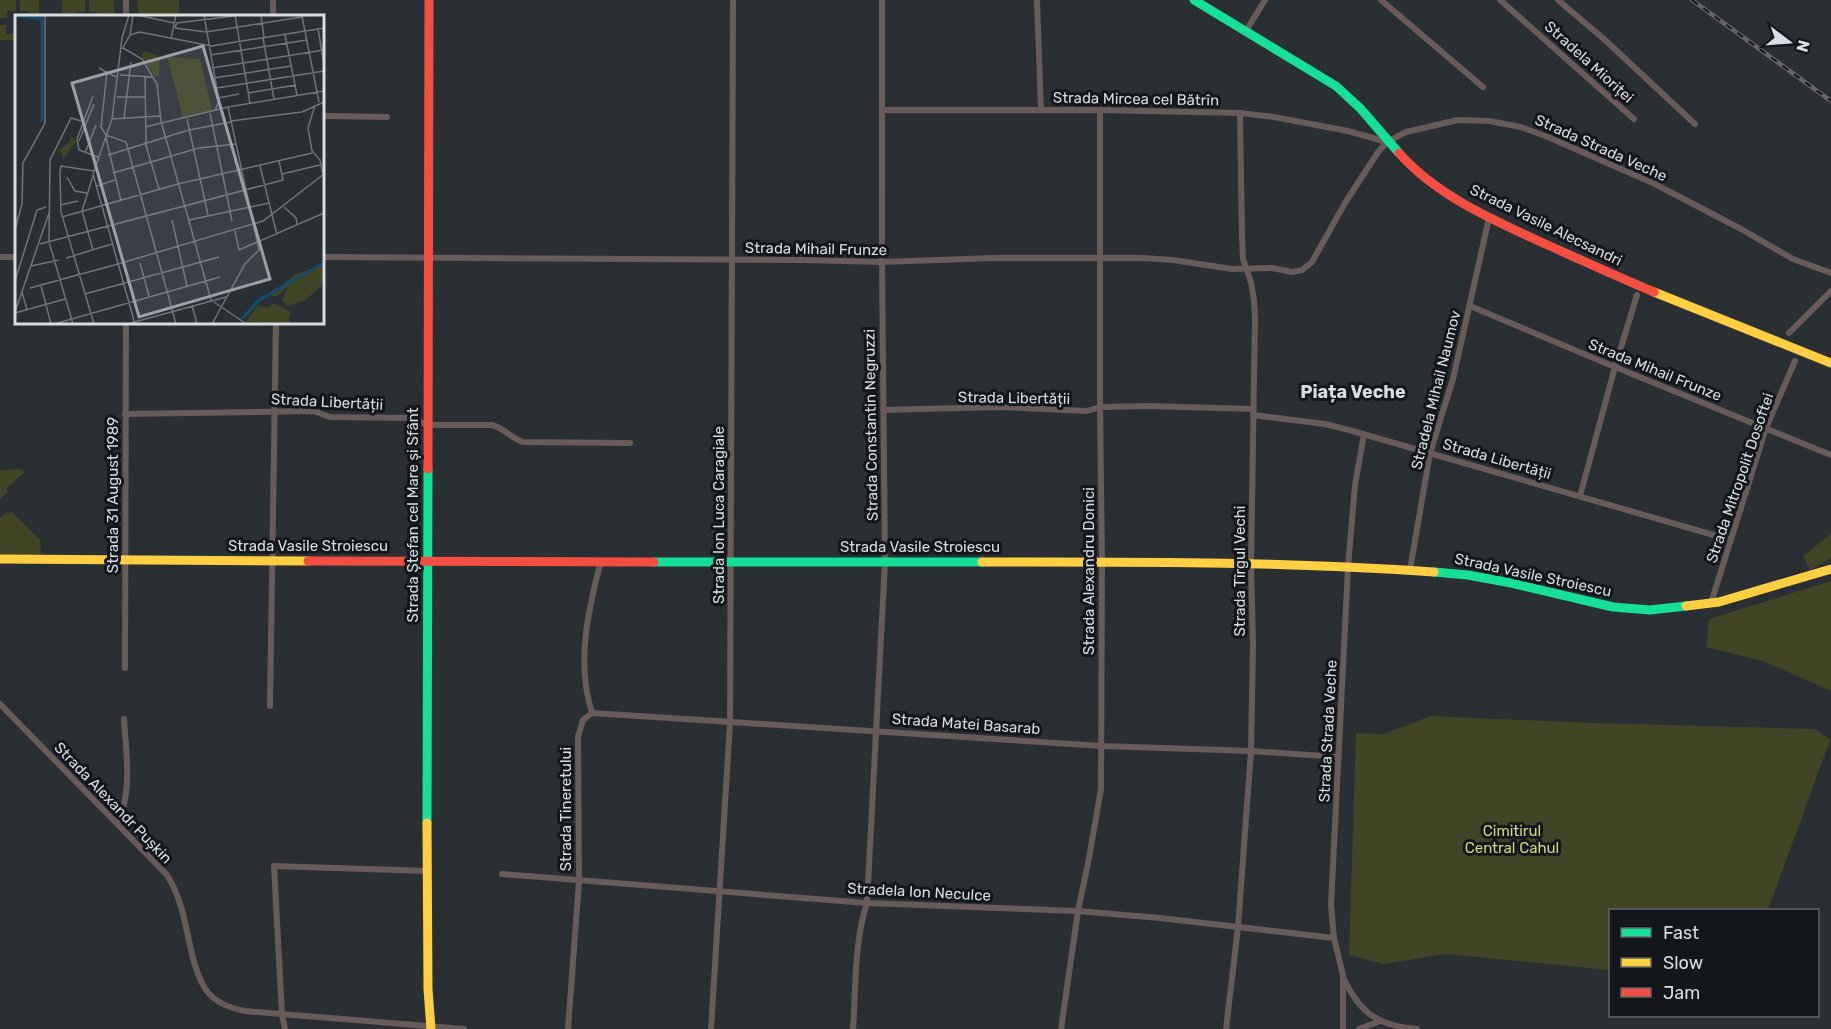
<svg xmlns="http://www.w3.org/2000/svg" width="1831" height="1029" font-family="Rubik,sans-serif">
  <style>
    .green { fill: #414525 }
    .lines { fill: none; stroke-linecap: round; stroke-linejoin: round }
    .street { stroke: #685b5a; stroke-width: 6 }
    .fast { stroke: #16e098; stroke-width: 9 }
    .slow { stroke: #ffcf43; stroke-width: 9 }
    .jam { stroke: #f24e42; stroke-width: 9 }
    .rail-casing { stroke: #696567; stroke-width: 4.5 }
    .rail { stroke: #13171b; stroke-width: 2; stroke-dasharray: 7; stroke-linecap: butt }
    .labels { text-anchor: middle; stroke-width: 6; stroke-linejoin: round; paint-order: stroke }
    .street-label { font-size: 15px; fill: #d7dde2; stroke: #13171b }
    .park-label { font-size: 15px; fill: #cfd77e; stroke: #13171b }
    .quarter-label { font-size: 18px; font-weight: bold; fill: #d7dde2; stroke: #13171b }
    .inset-river { fill: none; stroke: #114f6c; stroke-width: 3 }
    .inset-road { fill: none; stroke: #6f757a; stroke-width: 1.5 }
    .view { fill: #9aa0a5; fill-opacity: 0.15; stroke: #9aa0a5; stroke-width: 3 }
    .inset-edge { fill: none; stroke: #d7dde2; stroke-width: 3 }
  </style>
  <rect width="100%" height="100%" fill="#2a2f34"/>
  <!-- green -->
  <g class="green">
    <polygon points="0,0 16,0 16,11 7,11 7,18 0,18"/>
    <polygon points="20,0 39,0 39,16 29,16 29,11 20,11"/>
    <polygon points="62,0 85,0 85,12 77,12 76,16 62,16"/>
    <polygon points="89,0 114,0 114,16 97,16 97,12 89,12"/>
    <rect x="138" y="0" width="41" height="16"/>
    <polygon points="0,25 6,25 6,34 16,34 16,40 0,40"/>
    <polygon points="21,469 26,473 23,473 6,489 8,492 0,499 0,470"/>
    <polygon points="12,512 40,540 41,556 0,555 0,518 6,513"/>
    <polygon points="1831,534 1831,558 1810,570 1803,556"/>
    <polygon points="1831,581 1831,691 1763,661 1706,647 1709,619"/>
    <polygon points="1431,716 1592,723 1815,729 1830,740 1768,910 1610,910 1610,970 1446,954 1383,964 1349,955 1356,733 1384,734"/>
  </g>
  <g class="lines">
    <!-- street -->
    <g class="street">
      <polyline points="126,0 126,16"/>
      <polyline points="1037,0 1041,110"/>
      <polyline points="1381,0 1483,87"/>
      <polyline points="1500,0 1634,119"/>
      <polyline points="1558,0 1605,40 1695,124"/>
      <polyline points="273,16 273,0"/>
      <polyline points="1246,31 1265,0"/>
      <polyline points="882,110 1100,110 1240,113 1274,117 1348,131 1387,142"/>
      <polyline points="322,116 387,117"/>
      <polyline points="0,257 16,257"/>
      <polyline points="322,257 802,260 882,262 993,258 1143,258 1173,260 1232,269 1272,268 1292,272 1302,270 1312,262 1345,203 1378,152 1387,142 1406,132 1458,120 1489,121 1521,127 1548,137 1655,184 1741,229 1793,259 1831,273"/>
      <polyline points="1470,306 1615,367 1831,455"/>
      <polyline points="1789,333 1831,291"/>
      <polyline points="883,410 1000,407 1087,411 1100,407 1148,406 1253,409"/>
      <path d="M125,414L314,411L330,417L411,418L428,425H492C504,428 511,438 523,442L630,443"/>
      <polyline points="1253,415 1325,424 1349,430 1731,540"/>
      <polyline points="1580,496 1615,367 1637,295"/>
      <polyline points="1410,570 1430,453 1453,379 1489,218"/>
      <polyline points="1711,603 1766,428 1795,361"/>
      <polyline points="125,668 126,322"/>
      <path d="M0,704L167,875C190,912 185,950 203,985C211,1001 229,1008 245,1011L464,1029"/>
      <polyline points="270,706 276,322"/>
      <polyline points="592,713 1102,746 1251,751 1339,757"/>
      <path d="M117,823C133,794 126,751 124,719"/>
      <polyline points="502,874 867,903 1078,911 1160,918 1334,938"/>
      <path d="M1344,979C1360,1014 1380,1026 1417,1029"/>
      <polyline points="285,1029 282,1015 274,866 427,871"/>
      <path d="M568,1029L579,881L578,737L583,720L592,713C576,663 588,610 601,561"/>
      <polyline points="711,1029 730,723 733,0"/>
      <path d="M853,1029C856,988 854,942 867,903L885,562L882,262V0"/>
      <polyline points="1061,1029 1078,911 1089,858 1101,789 1102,562 1100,407 1100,110"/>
      <polyline points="1226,1029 1238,927 1251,751 1253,644 1251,566 1255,318 1254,300 1251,282 1243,259 1242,238 1240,113"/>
      <polyline points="1343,1029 1343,975 1334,938 1331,905 1348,567 1355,485 1364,434"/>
      <polyline points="1359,1029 1380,1021"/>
    </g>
    <!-- fast -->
    <g class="fast">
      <polyline points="1194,0 1336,86 1360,108 1399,153"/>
      <polyline points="654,562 982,562"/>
      <polyline points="1434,572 1468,575 1511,583 1613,607 1650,610 1686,606"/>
      <polyline points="427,823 428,469"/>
    </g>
    <!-- slow -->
    <g class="slow">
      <polyline points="1654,292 1831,363"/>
      <polyline points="0,559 308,561"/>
      <path d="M982,562C1132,562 1284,561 1434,572"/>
      <polyline points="1686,606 1719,602 1831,569"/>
      <polyline points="427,823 428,989 431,1029"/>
    </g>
    <!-- jam -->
    <g class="jam">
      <path d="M1399,153C1436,195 1491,219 1541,242C1579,259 1616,276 1654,292"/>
      <polyline points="428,469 429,0"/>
      <polyline points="308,561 654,562"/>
    </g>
    <defs>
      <polyline id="rail" points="1692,0 1831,101"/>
    </defs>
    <!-- rail casing -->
    <use href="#rail" class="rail-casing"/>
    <!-- rail -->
    <use href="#rail" class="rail"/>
  </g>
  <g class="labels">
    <!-- street labels -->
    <g class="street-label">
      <text transform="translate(1589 62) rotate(42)" y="5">Stradela Mioriței</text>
      <text transform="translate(1136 99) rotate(1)" y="5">Strada Mircea cel Bătrîn</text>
      <text transform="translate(1601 148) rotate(24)" y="5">Strada Strada Veche</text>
      <text transform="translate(1546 225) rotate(26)" y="5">Strada Vasile Alecsandri</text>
      <text transform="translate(816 249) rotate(1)" y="5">Strada Mihail Frunze</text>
      <text transform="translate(1655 370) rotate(22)" y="5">Strada Mihail Frunze</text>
      <text transform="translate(1436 390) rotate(-76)" y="5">Stradela Mihail Naumov</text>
      <text transform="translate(1014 398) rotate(1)" y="5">Strada Libertății</text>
      <text transform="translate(327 402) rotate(3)" y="5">Strada Libertății</text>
      <text transform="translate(871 425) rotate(-91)" y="5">Strada Constantin Negruzzi</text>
      <text transform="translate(1497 459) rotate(16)" y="5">Strada Libertății</text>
      <text transform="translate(1740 478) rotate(-71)" y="5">Strada Mitropolit Dosoftei</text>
      <text transform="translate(113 495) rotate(-90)" y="5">Strada 31 August 1989</text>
      <text transform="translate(413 515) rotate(-90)" y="5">Strada Ștefan cel Mare și Sfânt</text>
      <text transform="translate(719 515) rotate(-90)" y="5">Strada Ion Luca Caragiale</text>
      <text x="308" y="551">Strada Vasile Stroiescu</text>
      <text x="920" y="552">Strada Vasile Stroiescu</text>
      <text transform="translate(1089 571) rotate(-90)" y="5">Strada Alexandru Donici</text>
      <text transform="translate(1240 571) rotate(-90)" y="5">Strada Tîrgul Vechi</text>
      <text transform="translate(1533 575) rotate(12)" y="5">Strada Vasile Stroiescu</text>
      <text transform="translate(966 724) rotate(4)" y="5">Strada Matei Basarab</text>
      <text transform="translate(1328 731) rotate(-87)" y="5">Strada Strada Veche</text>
      <text transform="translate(113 803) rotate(46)" y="5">Strada Alexandr Pușkin</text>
      <text transform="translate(566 809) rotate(-90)" y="5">Strada Tineretului</text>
      <text transform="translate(919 892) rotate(3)" y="5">Stradela Ion Neculce</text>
    </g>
    <!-- park labels -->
    <g class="park-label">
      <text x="1512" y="836">Cimitirul<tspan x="1512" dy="17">Central Cahul</tspan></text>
    </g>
    <!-- quarter labels -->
    <g class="quarter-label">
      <text x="1353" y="398">Piața Veche</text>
    </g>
  </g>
  <!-- overview -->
  <g transform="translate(15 15)">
    <rect width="309" height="309" fill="#2a2f34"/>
    <path d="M130,36L145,42L144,61H140L126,41ZM152,42L185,44L197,95L168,102ZM55,120L61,126L48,144L47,137H42L55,126ZM309,250V268L291,285L272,291L267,285L274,270L261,282L255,280L281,259ZM258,288L276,297L273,304L277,309L231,307L242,291L254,293Z" fill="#414525"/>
    <path class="inset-river" d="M1,0L26,4M27,0V107M228,303L244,285L309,248"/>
    <path class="inset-road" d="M114,0L107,23L97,104L78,159L120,309M122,0L159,8M189,0L204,86L200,95M220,0L235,88M246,0L249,22M287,1L304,87M160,13L191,17L287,2M160,13L162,8L219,1M303,14L309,49M115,20L125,17L196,31L309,13M270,20L282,80M248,23L259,84M156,24L161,0M108,33L127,44L142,69L146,106L196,285M107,34L115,20L118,0M195,40L292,25M84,53L101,62M197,53L309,35M92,57L86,112L91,120L111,127L161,309M105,60L138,62M130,62L131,127M199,63L276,51M202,73L309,56M233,78L281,70M78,81L62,124L64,135L83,142M102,82H130M203,83L224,79M300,90L293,113L297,136L305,145L308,159M195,98L217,206M109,103L116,47M97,104L145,101M172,104L193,200M216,106L287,97L309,87M130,112L213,92L309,76M91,123L106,186M64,126L79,89M130,127L144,174M70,138L81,110M93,140L174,115L216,107M245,151L262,220M79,156L46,151L45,157L46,197L79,309M98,158L184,133L221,129M267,159L305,150M52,162L60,176L72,178M82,171L100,165M45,190L63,186M269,192L281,203L282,209M47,202L163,169L297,138M157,205L172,271M174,205L254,188M0,215L7,189L8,148L30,108V0M220,216L224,235L309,198M25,229L268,165L264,146M78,235L67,196L78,161M51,243L97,229M125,248L134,281M103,249L248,206L309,159M16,251L44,245M0,266L22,195L31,192M26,271L36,309M15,273L103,249M7,277L12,295M70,279L204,242M196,285L230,308M177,290L182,309M0,297L34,198M0,298L50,284M39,309L205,262M58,309L34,227L35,145L56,103L66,106M112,309L211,282M197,309L230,249L244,235L213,92"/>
    <path class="view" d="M188,31L255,264L124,302L57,68Z"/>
    <rect width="309" height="309" class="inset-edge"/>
  </g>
  <!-- legend -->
  <rect x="1609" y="909" width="210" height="108" fill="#13171b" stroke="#61666b" stroke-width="1.5"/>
  <rect x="1621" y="928" width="30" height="9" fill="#16e098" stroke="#61666b" stroke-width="1.5"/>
  <text x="1663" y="939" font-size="18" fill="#d7dde2">Fast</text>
  <rect x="1621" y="958" width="30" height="9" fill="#ffcf43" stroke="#61666b" stroke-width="1.5"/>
  <text x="1663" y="969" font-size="18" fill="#d7dde2">Slow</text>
  <rect x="1621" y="988" width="30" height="9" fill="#f24e42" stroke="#61666b" stroke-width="1.5"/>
  <text x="1663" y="999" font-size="18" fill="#d7dde2">Jam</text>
  <!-- north arrow -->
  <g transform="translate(1789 42) rotate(106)" stroke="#13171b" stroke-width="4.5" paint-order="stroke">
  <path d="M0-4.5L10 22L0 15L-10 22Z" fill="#d7dde2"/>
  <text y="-9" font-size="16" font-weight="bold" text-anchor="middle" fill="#d7dde2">N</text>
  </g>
</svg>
